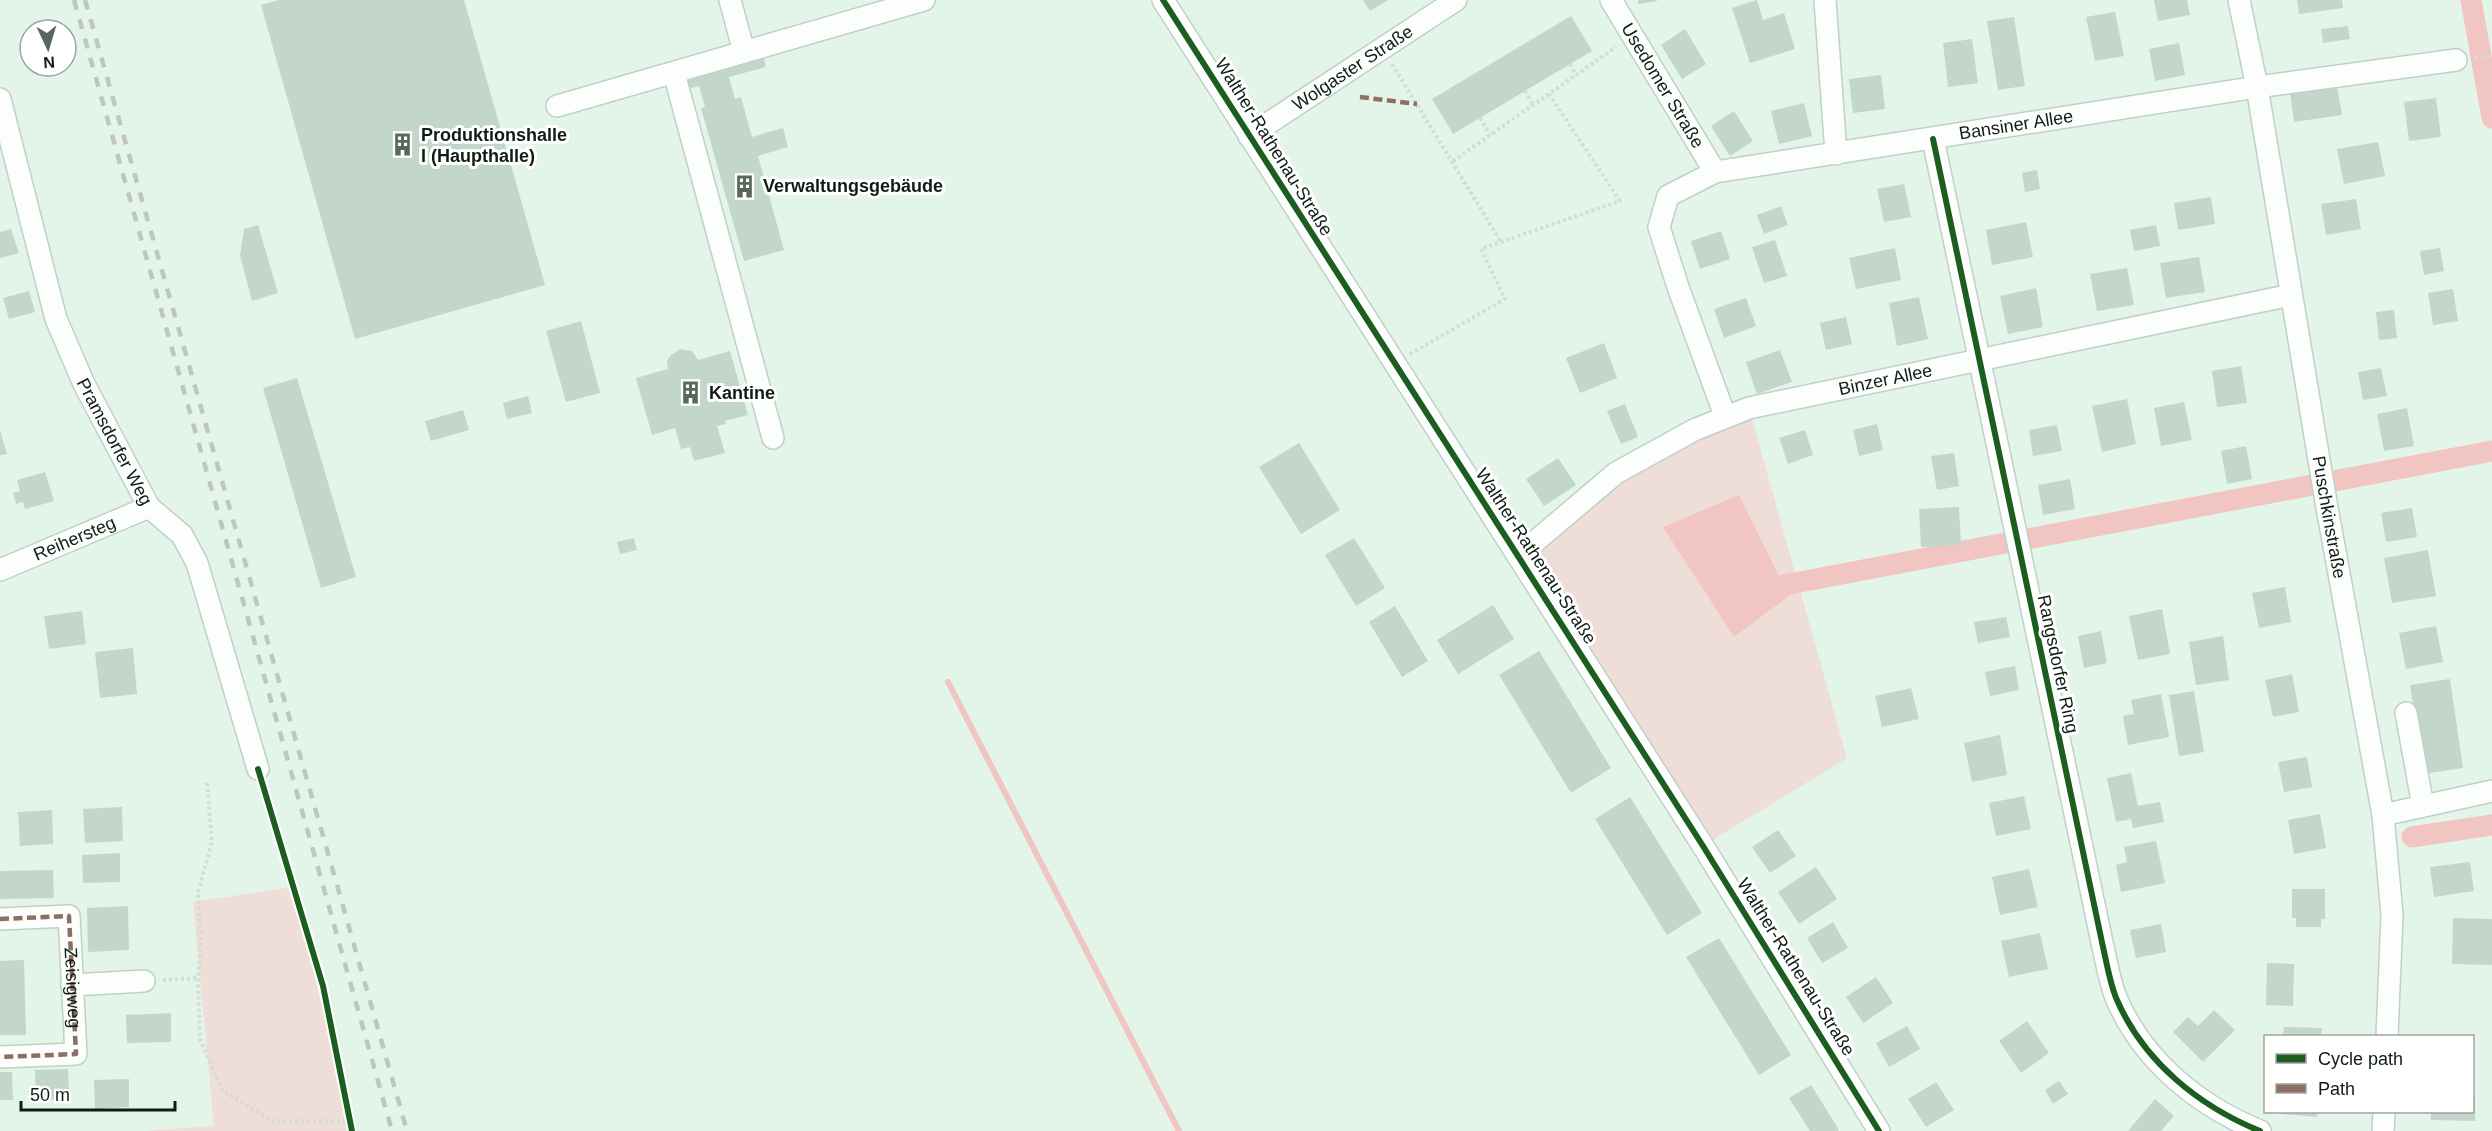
<svg xmlns="http://www.w3.org/2000/svg" width="2492" height="1131" font-family="Arial,sans-serif">
  <style>
    .green { fill: #efddd8 }
    .water { fill: #f1c5c1 }
    .lines { fill: none; stroke-linecap: round; stroke-linejoin: round }
    .stream { stroke: #f1c5c1; stroke-width: 6 }
    .canal { stroke: #f1c5c1; stroke-width: 21 }
    .building { fill: #c2d7c9 }
    .minor-casing { stroke: #c1d0c6; stroke-width: 24 }
    .path { stroke: #d5dcd7; stroke-width: 4; stroke-dasharray: 3 3; stroke-linecap: butt }
    .minor { stroke: #fbfefc; stroke-width: 21 }
    .rail { stroke: #c0c5c2; stroke-width: 4.5; stroke-dasharray: 10 10; stroke-linecap: butt }
    .quiet { stroke: #8d6e63; stroke-width: 4.5; stroke-dasharray: 9 4.5; stroke-linecap: butt }
    .cycleway-casing { stroke: #fff; stroke-width: 10 }
    .cycleway { stroke: #1b5e20; stroke-width: 6 }
    .labels { text-anchor: middle; stroke-width: 6; stroke-linejoin: round; paint-order: stroke }
    .street-label { font-size: 18px; fill: #0f1c14; stroke: #fff }
    .poi-label { font-size: 18px; font-weight: bold; fill: #0f1c14; stroke: #fff; text-anchor: start }
  </style>
  <rect width="100%" height="100%" fill="#e2f5e8"/>
  <!-- green -->
  <g class="green">
    <polygon points="1749,408 1847,758 1703,846 1518,556 1616,473"/>
    <polygon points="293,887 352,1131 144,1131 214,1126 193,902"/>
  </g>
  <!-- water -->
  <polygon class="water" points="1739,495 1789,596 1734,637 1663,527"/>
  <g class="lines">
    <!-- stream -->
    <polyline class="stream" points="948,682 1179,1131"/>
    <!-- canal -->
    <g class="canal">
      <polyline points="2471,0 2492,118"/>
      <polyline points="1784,585 2492,451"/>
      <polyline points="2412,837 2492,825"/>
    </g>
  </g>
  <!-- building -->
  <g class="building">
    <polygon points="279,0 464,0 545,285 355,339 261,5"/>
    <polygon points="1363,0 1388,0 1370,11"/>
    <polygon points="1638,0 1657,0 1657,1 1638,4"/>
    <polygon points="1757,0 1763,20 1784,13 1795,49 1750,63 1732,8"/>
    <polygon points="2154,0 2187,0 2190,15 2158,21"/>
    <polygon points="2297,0 2342,0 2343,8 2299,14"/>
    <polygon points="2115,12 2124,56 2095,61 2086,17"/>
    <polygon points="1571,16 1592,51 1453,134 1432,99"/>
    <polygon points="2014,17 2025,86 1998,90 1987,21"/>
    <polygon points="2348,26 2350,39 2323,43 2321,29"/>
    <polygon points="1685,29 1706,64 1682,79 1661,45"/>
    <polygon points="1972,39 1978,83 1948,87 1943,43"/>
    <polygon points="2179,43 2185,75 2155,81 2149,49"/>
    <polygon points="764,58 766,67 729,77 735,99 741,97 752,137 783,128 788,147 758,156 784,250 744,261 701,108 705,107 699,86 687,89 685,81"/>
    <polygon points="1881,75 1885,109 1853,113 1849,79"/>
    <polygon points="2337,85 2342,115 2294,122 2290,92"/>
    <polygon points="2436,98 2441,137 2409,141 2404,102"/>
    <polygon points="1804,103 1812,136 1779,144 1771,111"/>
    <polygon points="1734,111 1753,141 1730,156 1711,126"/>
    <polygon points="2378,142 2385,176 2344,184 2337,149"/>
    <polygon points="2037,170 2040,189 2025,192 2022,173"/>
    <polygon points="1904,184 1911,217 1884,222 1877,189"/>
    <polygon points="2211,197 2215,224 2178,230 2174,203"/>
    <polygon points="2356,199 2361,229 2326,235 2321,204"/>
    <polygon points="1781,206 1788,225 1764,234 1757,215"/>
    <polygon points="2026,222 2033,257 1992,265 1986,230"/>
    <polygon points="258,225 278,293 252,301 240,255 244,229"/>
    <polygon points="2156,225 2160,246 2134,251 2130,230"/>
    <polygon points="11,229 19,253 0,258 0,232"/>
    <polygon points="1721,231 1730,259 1700,269 1691,241"/>
    <polygon points="1775,240 1787,276 1764,283 1752,247"/>
    <polygon points="1895,248 1901,280 1856,289 1849,258"/>
    <polygon points="2440,248 2444,271 2424,275 2420,251"/>
    <polygon points="2199,257 2205,292 2166,298 2160,263"/>
    <polygon points="2127,268 2134,305 2097,311 2090,274"/>
    <polygon points="2036,288 2043,327 2008,334 2000,296"/>
    <polygon points="2453,289 2458,321 2433,325 2428,293"/>
    <polygon points="29,291 35,312 9,319 3,298"/>
    <polygon points="1919,297 1928,339 1897,346 1889,303"/>
    <polygon points="1746,298 1756,326 1724,338 1714,309"/>
    <polygon points="2394,310 2397,338 2379,340 2376,312"/>
    <polygon points="1846,317 1852,344 1826,350 1820,323"/>
    <polygon points="581,321 600,393 566,402 546,331"/>
    <polygon points="1604,343 1617,378 1580,393 1566,358"/>
    <polygon points="680,349 692,351 698,360 730,351 748,415 725,421 726,424 717,426 725,453 694,461 690,447 681,449 675,428 652,435 636,378 668,369 667,361 670,356"/>
    <polygon points="1780,350 1792,382 1757,394 1746,362"/>
    <polygon points="2241,366 2247,403 2217,407 2212,371"/>
    <polygon points="2381,368 2387,396 2363,400 2358,372"/>
    <polygon points="297,378 356,577 321,588 263,388"/>
    <polygon points="528,396 532,413 507,419 503,403"/>
    <polygon points="2127,399 2136,444 2102,452 2092,406"/>
    <polygon points="2184,402 2192,440 2161,446 2154,408"/>
    <polygon points="1625,404 1638,437 1621,444 1607,411"/>
    <polygon points="2407,408 2414,446 2384,451 2377,414"/>
    <polygon points="463,410 469,430 431,441 425,421"/>
    <polygon points="1877,424 1883,450 1859,456 1853,430"/>
    <polygon points="2057,425 2062,451 2033,456 2029,430"/>
    <polygon points="0,430 7,454 0,455"/>
    <polygon points="1805,430 1813,455 1788,464 1779,438"/>
    <polygon points="1299,443 1340,510 1301,534 1259,467"/>
    <polygon points="2246,446 2252,479 2227,484 2221,451"/>
    <polygon points="1954,453 1959,486 1937,490 1931,456"/>
    <polygon points="1558,458 1576,485 1544,506 1526,479"/>
    <polygon points="45,472 54,501 25,509 23,502 16,504 13,493 20,491 17,480"/>
    <polygon points="2070,479 2075,509 2043,515 2038,485"/>
    <polygon points="1959,507 1961,545 1921,547 1919,509"/>
    <polygon points="2412,508 2417,537 2386,542 2381,513"/>
    <polygon points="634,538 637,550 620,554 617,542"/>
    <polygon points="1354,538 1385,588 1356,606 1325,555"/>
    <polygon points="2428,550 2436,596 2392,603 2384,558"/>
    <polygon points="2285,587 2291,622 2259,628 2252,593"/>
    <polygon points="1493,605 1514,639 1458,674 1437,640"/>
    <polygon points="1395,606 1428,661 1402,677 1369,622"/>
    <polygon points="2162,609 2170,654 2138,660 2129,616"/>
    <polygon points="82,611 86,644 49,649 44,616"/>
    <polygon points="2006,617 2010,637 1978,643 1974,622"/>
    <polygon points="2436,626 2443,662 2406,669 2399,633"/>
    <polygon points="2101,631 2107,663 2084,668 2078,636"/>
    <polygon points="2223,636 2229,680 2196,685 2189,642"/>
    <polygon points="133,648 137,694 100,698 95,652"/>
    <polygon points="1539,651 1611,768 1571,793 1499,675"/>
    <polygon points="2015,666 2019,690 1990,696 1985,672"/>
    <polygon points="2292,674 2299,712 2273,717 2265,680"/>
    <polygon points="2450,679 2463,768 2423,774 2410,685"/>
    <polygon points="1911,688 1919,719 1882,727 1875,696"/>
    <polygon points="2194,691 2204,752 2179,756 2169,695"/>
    <polygon points="2161,694 2169,737 2128,745 2123,716 2134,714 2131,700"/>
    <polygon points="2000,735 2007,775 1972,782 1964,743"/>
    <polygon points="2307,757 2312,787 2284,792 2278,762"/>
    <polygon points="2131,773 2138,806 2160,802 2164,822 2133,828 2131,819 2116,822 2107,778"/>
    <polygon points="2024,796 2031,829 1996,836 1989,803"/>
    <polygon points="1630,797 1702,913 1667,935 1595,819"/>
    <polygon points="122,807 123,841 85,843 83,809"/>
    <polygon points="52,810 53,844 20,846 18,812"/>
    <polygon points="2320,814 2326,848 2294,854 2288,820"/>
    <polygon points="1778,830 1796,856 1770,873 1752,847"/>
    <polygon points="2156,841 2165,883 2121,892 2116,865 2127,862 2124,847"/>
    <polygon points="120,853 120,882 83,883 82,855"/>
    <polygon points="2470,862 2474,891 2434,897 2430,867"/>
    <polygon points="1816,867 1837,899 1799,924 1778,892"/>
    <polygon points="2029,869 2038,907 2000,915 1992,877"/>
    <polygon points="53,870 54,898 0,899 0,871"/>
    <polygon points="2292,889 2325,889 2325,919 2321,919 2321,927 2296,927 2296,918 2292,918"/>
    <polygon points="128,906 129,950 88,952 87,908"/>
    <polygon points="2453,918 2492,919 2492,965 2452,964"/>
    <polygon points="1833,922 1848,948 1822,963 1807,938"/>
    <polygon points="2161,924 2166,952 2136,958 2130,930"/>
    <polygon points="2040,933 2048,969 2009,977 2001,941"/>
    <polygon points="1719,938 1791,1055 1759,1075 1686,957"/>
    <polygon points="24,960 26,1035 0,1035 0,961"/>
    <polygon points="2267,963 2294,964 2293,1006 2266,1005"/>
    <polygon points="1876,977 1893,1003 1863,1023 1846,997"/>
    <polygon points="2214,1010 2235,1030 2203,1062 2173,1032 2188,1017 2198,1026"/>
    <polygon points="171,1013 171,1042 127,1043 126,1015"/>
    <polygon points="2027,1021 2049,1053 2021,1073 1999,1041"/>
    <polygon points="1907,1026 1920,1049 1889,1067 1876,1043"/>
    <polygon points="2284,1027 2322,1028 2321,1036 2283,1036"/>
    <polygon points="68,1069 69,1099 36,1100 35,1070"/>
    <polygon points="0,1072 12,1072 13,1100 0,1100"/>
    <polygon points="129,1079 129,1107 95,1109 94,1080"/>
    <polygon points="2059,1081 2068,1094 2053,1104 2045,1090"/>
    <polygon points="1936,1082 1954,1110 1926,1127 1908,1099"/>
    <polygon points="1811,1085 1836,1125 1839,1131 1810,1131 1789,1098"/>
    <polygon points="2472,1096 2475,1096 2475,1121 2431,1120 2431,1112 2472,1112"/>
    <polygon points="2155,1099 2174,1116 2161,1131 2128,1131"/>
    <polygon points="2282,1112 2317,1112 2317,1117 2282,1114"/>
  </g>
  <g class="lines">
    <defs>
      <g id="minor">
        <polyline points="730,0 744,52"/>
        <polyline points="1163,0 1703,846 1879,1131"/>
        <path id="s1" d="M1611,0L1715,172"/>
        <polyline points="1825,0 1836,154"/>
        <path id="s2" d="M2239,0L2257,87L2326,502L2383,815L2392,915L2387,1036"/>
        <polyline points="674,73 773,438"/>
        <path id="s3" d="M0,99L56,319L84,384L149,507L182,535L197,563L258,769"/>
        <polyline points="557,106 924,0"/>
        <path id="s4" d="M1249,136L1456,0"/>
        <path d="M1933,139L2103,947C2107,964 2110,984 2117,1000C2144,1062 2199,1106 2260,1131"/>
        <path id="s5" d="M1725,416L1678,287L1659,227L1668,196L1715,172L2257,87L2456,60"/>
        <path id="s6" d="M1518,556L1616,473L1694,430L1749,408L2291,295"/>
        <path id="s7" d="M0,570L149,507"/>
        <polyline points="2406,713 2423,806"/>
        <polyline points="2383,815 2492,791"/>
        <polyline points="0,919 69,916 76,1054 0,1057"/>
        <polyline points="72,985 144,981"/>
        <polyline points="2383,1131 2384,1112"/>
      </g>
    </defs>
    <!-- minor casing -->
    <use href="#minor" class="minor-casing"/>
    <!-- path -->
    <g class="path">
      <polyline points="2475,58 2492,56"/>
      <polyline points="1392,64 1501,242"/>
      <polyline points="1570,64 1576,75"/>
      <polyline points="1525,91 1533,105"/>
      <polyline points="1480,118 1490,135"/>
      <polyline points="1453,161 1616,47"/>
      <polyline points="1410,354 1505,299 1481,249 1620,201 1549,94"/>
      <polyline points="207,783 212,842 198,892 201,942 198,978 200,1039 222,1090 272,1121 350,1121"/>
      <polyline points="163,980 198,978"/>
    </g>
    <!-- minor -->
    <use href="#minor" class="minor"/>
    <!-- rail -->
    <g class="rail">
      <polyline points="74,0 392,1131"/>
      <polyline points="85,0 407,1131"/>
    </g>
    <!-- quiet -->
    <g class="quiet">
      <polyline points="1360,97 1417,104"/>
      <path id="s8" d="M0,919L69,916L76,1054L0,1057"/>
    </g>
    <defs>
      <g id="cycleway">
        <polyline points="1163,0 1703,846 1879,1131"/>
        <path d="M1933,139L2103,947C2107,964 2110,984 2117,1000C2144,1062 2199,1106 2260,1131"/>
        <polyline points="258,769 323,986 352,1131"/>
      </g>
    </defs>
    <!-- cycleway casing -->
    <use href="#cycleway" class="cycleway-casing"/>
    <!-- cycleway -->
    <use href="#cycleway" class="cycleway"/>
  </g>
  <!-- icons -->
  <defs>
    <symbol id="building-bare" viewBox="-9 -9 18 18"><path d="M-4-6H4V6H1V3H-1V6H-4ZM-2.5-4.3h1.7v1.8h-1.7ZM.8-4.3h1.7v1.8H.8ZM-2.5-1h1.7V.8h-1.7ZM.8-1h1.7V.8H.8Z" fill="#59685e" stroke="#fff" stroke-width="2.5" paint-order="stroke"/></symbol>
  </defs>
  <g fill-rule="evenodd">
    <use href="#building-bare" x="386" y="128" width="33" height="33"/>
    <use href="#building-bare" x="728" y="170" width="33" height="33"/>
    <use href="#building-bare" x="674" y="376" width="33" height="33"/>
  </g>
  <g class="labels">
    <!-- street labels -->
    <g class="street-label">
      <text dy="6" stroke="none"><textPath href="#s4" startOffset="124">Wolgaster Straße</textPath></text>
      <text dy="6" stroke="none"><textPath href="#s1" startOffset="100">Usedomer Straße</textPath></text>
      <text dy="6" stroke="none"><textPath href="#s5" startOffset="590">Bansiner Allee</textPath></text>
      <text transform="translate(1274 147) rotate(58)" y="6">Walther-Rathenau-Straße</text>
      <text dy="6" stroke="none"><textPath href="#s6" startOffset="416">Binzer Allee</textPath></text>
      <text dy="6" stroke="none"><textPath href="#s3" startOffset="363">Pramsdorfer Weg</textPath></text>
      <text dy="6" stroke="none"><textPath href="#s2" startOffset="525">Puschkinstraße</textPath></text>
      <text dy="6" stroke="none"><textPath href="#s7" startOffset="81">Reihersteg</textPath></text>
      <text transform="translate(1536 556) rotate(57)" y="6">Walther-Rathenau-Straße</text>
      <text transform="translate(2058 664) rotate(78)" y="6">Rangsdorfer Ring</text>
      <text transform="translate(1796 967) rotate(58)" y="6">Walther-Rathenau-Straße</text>
      <text dy="6" stroke="none"><textPath href="#s8" startOffset="141">Zeisigweg</textPath></text>
    </g>
    <!-- poi labels -->
    <g class="poi-label">
      <text x="421" y="141">Produktionshalle<tspan x="421" dy="21">I (Haupthalle)</tspan></text>
      <text x="763" y="192">Verwaltungsgebäude</text>
      <text x="709" y="399">Kantine</text>
    </g>
  </g>
  <!-- legend -->
  <rect x="2264" y="1035" width="210" height="78" fill="#ffffff" stroke="#9fa4a1" stroke-width="1.5"/>
  <rect x="2276" y="1054" width="30" height="9" fill="#1b5e20" stroke="#9fa4a1" stroke-width="1.5"/>
  <text x="2318" y="1065" font-size="18" fill="#0f1c14">Cycle path</text>
  <rect x="2276" y="1084" width="30" height="9" fill="#8d6e63" stroke="#9fa4a1" stroke-width="1.5"/>
  <text x="2318" y="1095" font-size="18" fill="#0f1c14">Path</text>
  <!-- north arrow -->
  <g transform="translate(48 48) rotate(176)"><circle r="28" fill="#ffffff" stroke="#9fa4a1" stroke-width="1.5"/>
  <path d="M0-4.5L10 22L0 15L-10 22Z" fill="#59685e"/>
  <text y="-9" font-size="16" font-weight="bold" text-anchor="middle" fill="#0f1c14">N</text>
  </g>
  <!-- scale -->
  <path d="M21 1101v9h154v-9" fill="none" stroke="#0f1c14" stroke-width="3"/>
  <text x="30" y="1101" font-size="18" fill="#0f1c14" stroke="#ffffff" stroke-width="4.5" paint-order="stroke">50 m</text>
</svg>
